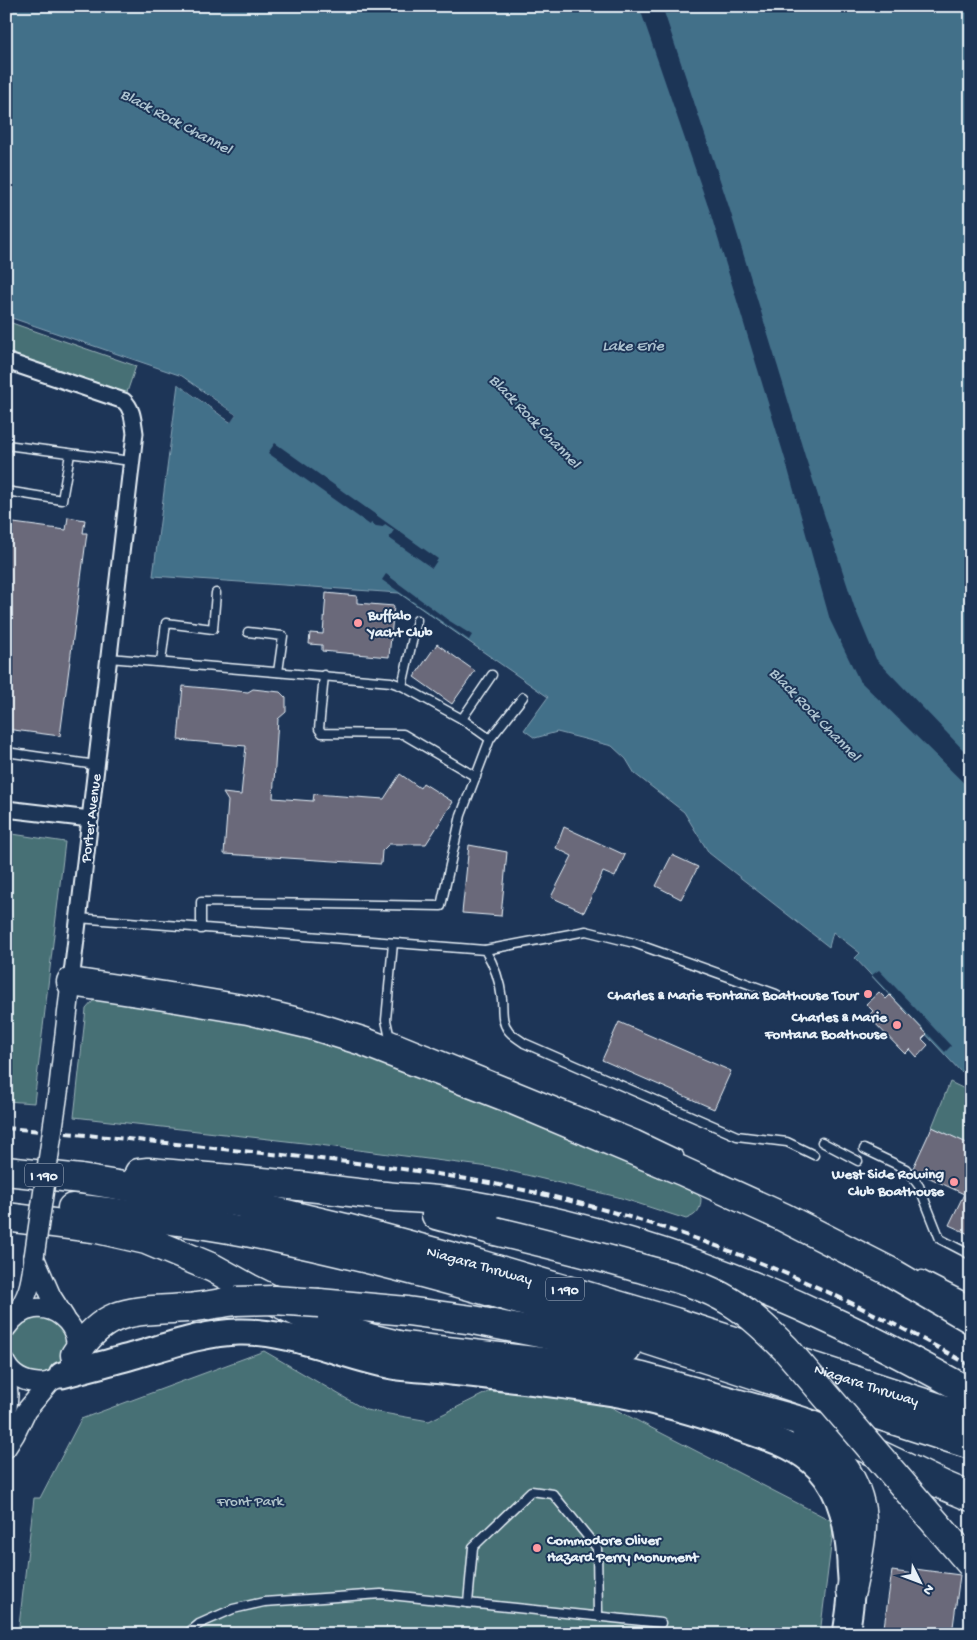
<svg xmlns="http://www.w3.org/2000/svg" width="977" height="1640" font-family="'Gochi Hand',sans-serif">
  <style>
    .green { fill: #477075; stroke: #98b0b6 }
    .water { fill: #436f89; stroke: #85a3b5 }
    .pier { fill: #1d3557 }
    .building { fill: #6a697a; stroke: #e8f1f8 }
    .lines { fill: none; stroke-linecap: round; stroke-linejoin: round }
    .service-casing { stroke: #e8f1f8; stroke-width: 11 }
    .minor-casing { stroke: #e8f1f8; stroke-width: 19 }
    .tertiary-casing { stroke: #e8f1f8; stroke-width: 22 }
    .trunk-casing { stroke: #e8f1f8; stroke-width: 29 }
    .motorway-casing { stroke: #e8f1f8; stroke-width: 31 }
    .service { stroke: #1d3557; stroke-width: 8 }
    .minor { stroke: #1d3557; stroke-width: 15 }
    .tertiary { stroke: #1d3557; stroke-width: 19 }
    .trunk { stroke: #1d3557; stroke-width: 25 }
    .motorway { stroke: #1d3557; stroke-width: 28 }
    .rail { stroke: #e8f1f8; stroke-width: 4; stroke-dasharray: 8 4; stroke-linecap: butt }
    .tertiary-bridge-casing { stroke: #e8f1f8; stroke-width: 22; stroke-linecap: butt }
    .motorway-bridge-casing { stroke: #e8f1f8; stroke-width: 31; stroke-linecap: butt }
    .tertiary-bridge { stroke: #1d3557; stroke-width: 19 }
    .motorway-bridge { stroke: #1d3557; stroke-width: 28 }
    .poi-dot { fill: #ff9aa2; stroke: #1d3557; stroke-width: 2 }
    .labels { text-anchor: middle; stroke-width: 4; stroke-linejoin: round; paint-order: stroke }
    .shield { fill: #1d3557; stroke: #abb9c8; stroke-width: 1 }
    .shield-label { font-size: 14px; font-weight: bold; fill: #e8f1f8 }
    .poi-label { font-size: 15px; font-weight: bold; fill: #e8f1f8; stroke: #1d3557; text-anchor: end }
    .street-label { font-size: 15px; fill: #e8f1f8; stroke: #1d3557 }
    .park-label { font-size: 15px; fill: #b0c4ca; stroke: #1d3557 }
    .water-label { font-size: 16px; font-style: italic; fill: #aec4d1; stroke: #1d3557 }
  </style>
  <rect width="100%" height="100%" fill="#1d3557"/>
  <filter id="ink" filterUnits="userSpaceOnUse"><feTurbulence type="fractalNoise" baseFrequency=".02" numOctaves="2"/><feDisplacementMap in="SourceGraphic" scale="10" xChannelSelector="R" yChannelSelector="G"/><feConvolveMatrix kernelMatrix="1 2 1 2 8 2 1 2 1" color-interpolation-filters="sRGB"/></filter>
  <g filter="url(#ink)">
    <!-- green -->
    <g class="green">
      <polygon points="6,321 136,366 124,401 6,361"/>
      <polygon points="6,833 65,842 34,1103 6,1101"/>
      <path d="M99,1000C192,1012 286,1029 376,1059C435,1080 493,1105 551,1130C599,1150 649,1170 696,1193L701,1198C701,1210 697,1215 686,1219L618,1197L497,1168L304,1143L74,1117L86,1009L93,1001Z"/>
      <polygon points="950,1082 971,1092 971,1145 932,1127"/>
      <polygon points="44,1316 62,1325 70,1342 59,1369 40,1375 31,1374 22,1369 15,1362 11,1353 10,1344 12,1334 25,1319"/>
      <polygon points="264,1351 366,1410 429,1421 492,1390 603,1403 834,1522 820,1634 18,1634 34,1498 40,1498 81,1419"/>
    </g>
    <!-- water -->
    <polygon class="water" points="6,6 971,6 971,1071 966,1067 961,1072 855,958 860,953 833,932 829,947 709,853 684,812 635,774 626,759 612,746 557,732 535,738 524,730 548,697 399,593 153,576 178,384 230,422 236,415 182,376 6,316"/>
    <!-- pier -->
    <g class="pier">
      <polygon points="639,6 662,6 729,207 805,456 854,606 876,659 971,758 971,790 859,680 830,620 786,462 710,212"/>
      <polygon points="179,375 236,415 231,422 178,384 179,382 230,419 233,416 179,377"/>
      <polygon points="275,443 438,559 432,568 389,538 394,530 385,524 383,527 376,526 371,523 370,525 268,453"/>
      <polygon points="386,574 448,620 472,635 469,640 382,580"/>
      <polygon points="879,970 951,1046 945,1052 872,975"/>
    </g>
    <!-- building -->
    <g class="building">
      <polygon points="68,517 85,520 83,533 87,533 60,736 6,729 6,626 11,593 6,593 6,522 66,530"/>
      <polygon points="326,593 357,596 357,603 394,606 389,657 322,651 322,645 309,644 310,633 323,634"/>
      <polygon points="437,644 475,671 452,704 414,677"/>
      <polygon points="183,686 248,692 253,689 280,692 286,698 286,712 278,719 273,798 313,801 314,794 384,799 400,774 420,788 423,783 453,802 426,844 389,844 382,851 381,864 224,854 228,801 223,793 241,795 246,746 178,740"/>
      <polygon points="564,827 625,855 615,877 603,872 584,912 551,897 572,856 556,848"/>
      <polygon points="469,845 507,852 501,916 462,913"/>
      <polygon points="672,855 698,867 681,899 656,886"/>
      <polygon points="879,992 886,999 890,995 927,1034 922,1039 928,1045 917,1057 910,1049 905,1054 868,1016 873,1011 866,1004"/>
      <polygon points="619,1022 731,1071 714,1109 602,1060"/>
      <polygon points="932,1127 971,1145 971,1235 949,1225 964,1194 915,1171 913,1168"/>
      <polygon points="915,1569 960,1575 952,1634 883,1634 892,1571 914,1574"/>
    </g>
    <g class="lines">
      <defs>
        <g id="service">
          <polyline points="6,445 131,461"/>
          <polyline points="6,491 62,500 70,454"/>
          <polyline points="248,632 283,636 278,672"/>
          <polyline points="109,658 391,682 402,686 462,719 490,739 523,697"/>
          <polyline points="161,662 166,623 213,629 216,593"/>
          <polyline points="324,675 319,729 322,733 403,734 476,777"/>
          <polyline points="402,686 417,620"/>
          <polyline points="462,719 492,675"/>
          <polyline points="6,752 96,765"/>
          <path d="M78,918L485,950C495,966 500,981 502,999C503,1010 501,1021 508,1030C511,1035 519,1039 524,1043L737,1136L787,1142L814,1155"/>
          <polyline points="201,929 201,902 441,906 461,815 490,739"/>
          <polyline points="393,943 386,1020 389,1034 637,1135 679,1155"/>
          <polyline points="485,950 586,931 634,943 776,994"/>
          <polyline points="822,1142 858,1161"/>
          <polyline points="864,1149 906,1169 919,1186 940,1239 971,1255"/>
          <polyline points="922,1275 971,1300"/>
          <polyline points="468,1603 473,1547 531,1491 553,1494 597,1548 598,1616"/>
          <polyline points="187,1634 199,1624 233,1609 264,1602 381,1594 661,1623"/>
        </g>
        <g id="minor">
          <path d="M6,361L124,401C133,409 133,421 135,433L71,982"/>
          <polyline points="6,809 90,819"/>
        </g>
        <g id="tertiary">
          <polyline points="59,1086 71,982"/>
          <polyline points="34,1257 51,1296 65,1318"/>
          <path d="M13,1318C29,1296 31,1284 34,1258"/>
          <path d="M6,1328C39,1279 102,1332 65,1372C58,1379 48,1384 38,1383C25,1382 12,1376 6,1364"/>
          <polyline points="6,1374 8,1395 6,1421"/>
          <polyline points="6,1448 15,1434 26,1411 51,1381"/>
        </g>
        <path id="trunk" d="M62,1375C87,1368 112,1362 136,1355C171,1345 203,1333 239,1332C296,1331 344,1358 398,1367C416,1369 434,1370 451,1372C505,1378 560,1384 613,1393C657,1401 701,1414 743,1429C771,1439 798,1446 819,1468C843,1494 848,1528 850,1562C850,1571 852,1581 851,1591C851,1605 848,1620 846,1634"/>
        <g id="motorway">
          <polyline points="71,982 164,996 248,1010 311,1025 362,1041 506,1097 682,1171 783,1217 889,1271 971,1319"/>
          <path id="s1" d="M6,1171L81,1179L184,1196L236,1202L346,1228L479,1264L675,1322L971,1418"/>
          <path d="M139,1173L148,1172C182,1175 217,1177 251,1181C296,1185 340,1191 385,1196C402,1198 419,1198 436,1200C454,1202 471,1205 488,1208C609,1230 729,1271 841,1325C885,1346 928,1369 971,1393"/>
          <path d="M72,1208C145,1216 218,1225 290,1241C522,1291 745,1374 971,1445"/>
          <polyline points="436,1215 495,1231"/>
          <polyline points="6,1217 93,1228 146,1240 213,1268 249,1288 299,1313 326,1324 370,1338 403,1346 597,1368 642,1377 801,1421 846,1439 945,1486 971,1497"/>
          <polyline points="319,1303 407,1311 473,1320 626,1350"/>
          <path d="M75,1355C106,1306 135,1312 186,1308C202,1307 219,1303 235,1301"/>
          <path d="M806,1430C838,1451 863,1487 862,1526C861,1547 855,1571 851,1591"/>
        </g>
      </defs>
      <!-- service casing -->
      <use href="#service" class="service-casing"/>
      <!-- minor casing -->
      <use href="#minor" class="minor-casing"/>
      <!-- tertiary casing -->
      <use href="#tertiary" class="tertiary-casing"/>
      <!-- trunk casing -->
      <use href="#trunk" class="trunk-casing"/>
      <!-- motorway casing -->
      <use href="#motorway" class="motorway-casing"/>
      <!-- service -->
      <use href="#service" class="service"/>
      <!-- minor -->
      <use href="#minor" class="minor"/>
      <!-- tertiary -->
      <use href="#tertiary" class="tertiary"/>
      <!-- trunk -->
      <use href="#trunk" class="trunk"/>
      <!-- motorway -->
      <use href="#motorway" class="motorway"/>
      <!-- rail -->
      <path class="rail" d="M6,1128C82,1134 157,1142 232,1150C334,1160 436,1170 537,1193C690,1227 835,1288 971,1366"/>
      <defs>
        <polyline id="tertiary-bridge" points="34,1257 59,1086"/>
        <g id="motorway-bridge">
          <path d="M495,1231C541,1242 586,1253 632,1266C665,1275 701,1283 731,1302C752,1315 769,1332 786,1349L971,1564"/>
          <polyline points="235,1301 274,1300 319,1303"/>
        </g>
      </defs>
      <!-- tertiary-bridge casing -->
      <use href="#tertiary-bridge" class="tertiary-bridge-casing"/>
      <!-- motorway-bridge casing -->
      <use href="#motorway-bridge" class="motorway-bridge-casing"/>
      <!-- tertiary-bridge -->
      <use href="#tertiary-bridge" class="tertiary-bridge"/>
      <!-- motorway-bridge -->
      <use href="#motorway-bridge" class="motorway-bridge"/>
    </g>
  </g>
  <!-- markers -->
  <g class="poi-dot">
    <circle cx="358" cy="623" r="5"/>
    <circle cx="868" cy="994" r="5"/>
    <circle cx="897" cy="1025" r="5"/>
    <circle cx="954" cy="1182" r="5"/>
    <circle cx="537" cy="1548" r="5"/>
  </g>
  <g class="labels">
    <!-- shield labels -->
    <g class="shield">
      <rect x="25" y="1163.5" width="38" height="23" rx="4"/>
      <rect x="546" y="1277.5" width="38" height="23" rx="4"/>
    </g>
    <g class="shield-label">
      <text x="44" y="1180">I 190</text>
      <text x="565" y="1294">I 190</text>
    </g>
    <!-- poi labels -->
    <g class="poi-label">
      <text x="368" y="619" text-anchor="start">Buffalo<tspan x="368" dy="17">Yacht Club</tspan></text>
      <text x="858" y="999">Charles &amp; Marie Fontana Boathouse Tour</text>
      <text x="887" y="1021">Charles &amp; Marie<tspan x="887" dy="17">Fontana Boathouse</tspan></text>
      <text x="944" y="1178">West Side Rowing<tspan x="944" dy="17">Club Boathouse</tspan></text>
      <text x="547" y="1544" text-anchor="start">Commodore Oliver<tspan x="547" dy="17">Hazard Perry Monument</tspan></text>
    </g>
    <!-- street labels -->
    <g class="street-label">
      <text transform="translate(90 818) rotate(-83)" y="5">Porter Avenue</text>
      <text dy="5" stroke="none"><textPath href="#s1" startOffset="484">Niagara Thruway</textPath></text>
      <text dy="5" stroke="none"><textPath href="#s1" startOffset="889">Niagara Thruway</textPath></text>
    </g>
    <!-- park labels -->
    <g class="park-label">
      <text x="250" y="1505">Front Park</text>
    </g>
    <!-- water labels -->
    <g class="water-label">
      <text transform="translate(177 120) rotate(28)" y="6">Black Rock Channel</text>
      <text x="633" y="350">Lake Erie</text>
      <text transform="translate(536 420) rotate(46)" y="6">Black Rock Channel</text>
      <text transform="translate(816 713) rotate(46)" y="6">Black Rock Channel</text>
    </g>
  </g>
  <!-- margin -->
  <rect width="977" height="1640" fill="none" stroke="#1d3557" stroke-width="25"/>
  <rect x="12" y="12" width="952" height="1615" fill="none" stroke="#e8f1f8" stroke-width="2" filter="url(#ink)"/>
  <!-- north arrow -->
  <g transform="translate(920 1582) rotate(132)" stroke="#1d3557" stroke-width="4" paint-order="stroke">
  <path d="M0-4L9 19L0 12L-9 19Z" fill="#e8f1f8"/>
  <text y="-8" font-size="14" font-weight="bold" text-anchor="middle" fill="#e8f1f8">N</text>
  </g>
</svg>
